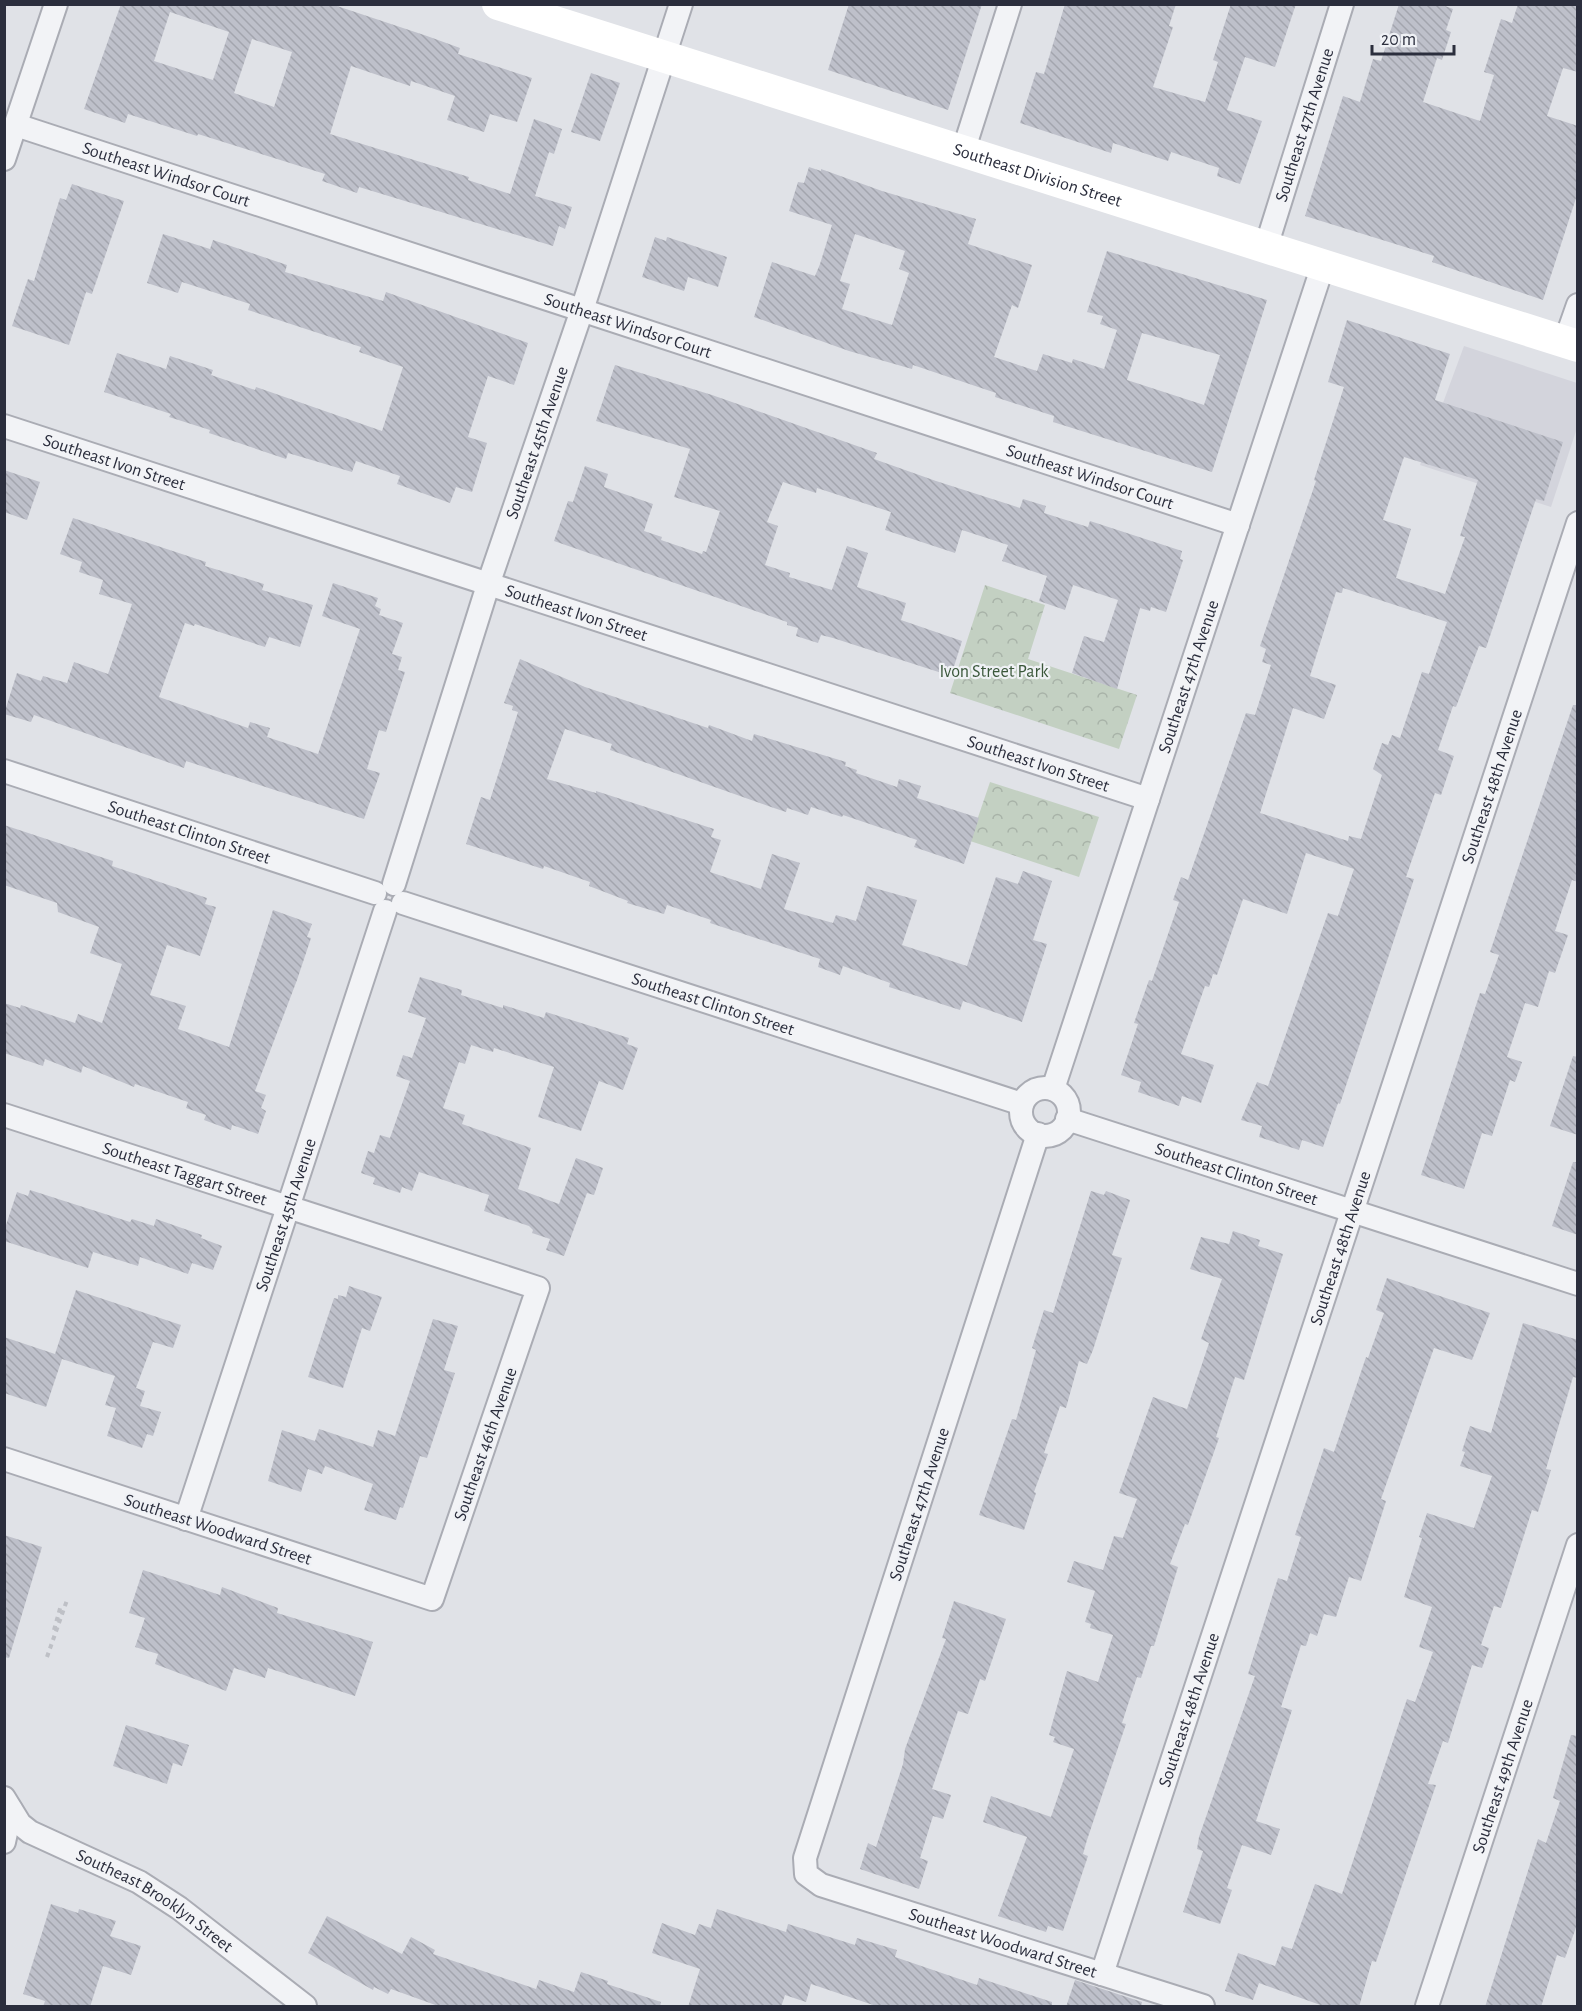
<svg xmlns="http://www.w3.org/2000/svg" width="1582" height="2011" font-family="'Alegreya Sans',sans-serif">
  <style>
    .built { fill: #d3d4dc }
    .park { fill: url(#park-crowns) }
    .building { fill: url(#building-back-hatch); fill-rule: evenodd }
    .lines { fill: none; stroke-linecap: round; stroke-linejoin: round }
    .street-casing { stroke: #aaacb4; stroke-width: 26 }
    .path { stroke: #bec0c6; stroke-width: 4; stroke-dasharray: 4.5 4.5; stroke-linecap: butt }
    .street { stroke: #f2f3f6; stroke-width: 22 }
    .secondary { stroke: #fff; stroke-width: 32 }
    .labels { text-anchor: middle; stroke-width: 4.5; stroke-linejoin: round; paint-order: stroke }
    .street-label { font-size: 18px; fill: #2b2e3d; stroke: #eff1f5 }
    .park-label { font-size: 18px; fill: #3a573a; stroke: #eff1f5 }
  </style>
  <defs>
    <pattern id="park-crowns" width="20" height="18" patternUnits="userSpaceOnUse" patternTransform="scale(1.5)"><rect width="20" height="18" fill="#c3d0c2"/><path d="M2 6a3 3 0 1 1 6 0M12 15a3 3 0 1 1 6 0" fill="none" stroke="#a8b3a8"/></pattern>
    <pattern id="building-back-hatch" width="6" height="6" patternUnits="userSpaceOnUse" patternTransform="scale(1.5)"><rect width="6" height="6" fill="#bec0ca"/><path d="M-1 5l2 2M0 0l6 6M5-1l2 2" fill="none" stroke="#a3a5ae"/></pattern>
  </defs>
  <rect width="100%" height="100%" fill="#e0e2e7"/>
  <!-- built -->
  <polygon class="built" points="1464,346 1577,383 1577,428 1551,507 1420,465"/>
  <!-- park -->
  <g class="park">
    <polygon points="985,585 1045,605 1028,659 1137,695 1119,749 950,693"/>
    <polygon points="990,782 1099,817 1079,877 970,841"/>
  </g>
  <!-- building -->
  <g class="building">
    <path d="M121,4H331L427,36L460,48L458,54L532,78L517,122L490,114L484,132L447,120L455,96L411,81L410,86L351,66L330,134L469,177L468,180L510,194L534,119L562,129L554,154L549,152L535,196L572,207L565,229L559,226L553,246L359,187L357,193L322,181L325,174L198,134L197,136L128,114L125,123L84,109ZM170,12L229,32L213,80L154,61ZM252,39L292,52L274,107L234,93Z"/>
    <polygon points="849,4 982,4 948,110 828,70"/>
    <polygon points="1065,4 1176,4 1169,26 1173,27 1153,87 1205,102 1218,62 1213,60 1231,4 1296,4 1275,67 1245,57 1227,110 1262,121 1240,184 1217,176 1219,168 1171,152 1168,161 1113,143 1111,153 1020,123 1036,72 1044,74"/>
    <polygon points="1399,4 1440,4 1453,9 1446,30 1451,32 1442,60 1437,58 1423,102 1480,121 1494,75 1484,72 1501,19 1512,23 1518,4 1578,4 1578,72 1563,68 1547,116 1578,126 1578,192 1543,300 1432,262 1434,256 1305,216 1343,96 1360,102 1373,59 1381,61"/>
    <polygon points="591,73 620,83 600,141 571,132"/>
    <path d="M809,167L821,171V169L882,191L976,219L968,244L1032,265L1018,308L1012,305L994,357L1037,371L1043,354L1072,363L1073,359L1104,369L1117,330L1100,324L1103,316L1087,312L1107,251L1267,300L1212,472L1053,422L1054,416L995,397L996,393L913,365L912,369L849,351L754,317L772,262L815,276L820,264L832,225L789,211L798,182L804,183ZM855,234L905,251L899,269L909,273L892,325L842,309L850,284L840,281ZM1142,333L1220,355L1204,405L1127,380Z"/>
    <polygon points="72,184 124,201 92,294 86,292 69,345 12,326 28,279 34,281 60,198 66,200"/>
    <polygon points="163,234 210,249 213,240 287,265 285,272 383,301 386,292 528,343 514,385 488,376 468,437 487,443 472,492 456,487 450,503 397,484 400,476 356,461 352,472 288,453 286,459 209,433 210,430 169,417 171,414 104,392 117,353 166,369 170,356 213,370 211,375 255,390 256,387 382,431 403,367 359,352 361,347 248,310 250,304 182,282 178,293 147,283"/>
    <polygon points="655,237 666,241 667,237 727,257 718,287 688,277 684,291 642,277"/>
    <path d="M1347,320L1450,354L1435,400L1563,442L1544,501L1536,499L1486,648L1479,646L1456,707L1453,706L1438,750L1454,756L1441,795L1435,793L1406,877L1414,879L1340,1104L1338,1103L1323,1147L1302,1140L1299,1150L1259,1137L1262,1126L1241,1120L1257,1082L1268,1086L1328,913L1338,916L1354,869L1306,853L1287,914L1243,899L1217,975L1213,974L1209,987L1205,986L1181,1054L1214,1065L1201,1103L1182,1096L1179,1106L1138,1092L1141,1082L1121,1075L1138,1024L1134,1023L1149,980L1152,981L1179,902L1173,900L1181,877L1188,880L1246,713L1255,715L1271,665L1262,662L1266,649L1260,646L1316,481L1314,480L1344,387L1328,382ZM1404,457L1478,480L1460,536L1465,537L1445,594L1396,578L1411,529L1383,520ZM1343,588L1447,622L1429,674L1422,672L1400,738L1392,735L1388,745L1382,743L1373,769L1382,775L1361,839L1349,836L1348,841L1260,813L1293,708L1324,719L1336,685L1310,676L1336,592L1342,593Z"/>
    <polygon points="615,365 712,395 877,453 874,459 936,481 1020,508 1023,499 1046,506 1044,513 1088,527 1090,521 1182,551 1180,559 1183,560 1166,612 1151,607 1150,611 1140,608 1117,689 1072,673 1084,636 1104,642 1118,600 1073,585 1065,610 1039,601 1047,576 1002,561 1008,545 962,530 955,553 885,530 891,512 817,488 816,493 783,482 767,522 778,526 765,565 790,573 789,577 832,590 847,546 868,553 857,587 906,603 901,620 962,641 951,676 833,638 821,635 818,643 796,636 798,628 787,625 787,622 554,541 568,501 573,502 585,466 608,474 604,487 653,504 644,531 662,537 661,540 702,554 703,551 706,552 720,511 674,497 690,449 596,421"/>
    <polygon points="4,470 40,482 27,520 4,512"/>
    <polygon points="73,518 206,562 205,566 264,584 262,590 313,605 300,647 269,637 265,647 195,624 194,626 185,623 159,697 248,728 250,722 270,728 267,737 318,754 360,629 322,616 333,583 378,598 375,606 381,609 379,615 403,623 392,654 402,657 398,670 405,672 386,732 379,730 367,769 380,773 364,819 186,761 184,768 34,715 31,722 4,714 17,673 41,681 43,676 67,683 74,662 108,674 132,604 99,594 103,580 79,572 82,562 60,554"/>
    <polygon points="520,659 585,687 708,728 709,725 752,741 754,734 846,762 845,766 857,770 856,773 897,787 899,779 921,786 917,798 979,818 964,864 914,847 917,840 843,815 842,817 811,807 808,815 787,808 786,812 771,807 610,750 612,744 565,729 547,779 596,793 596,791 714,829 711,837 721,840 710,872 761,889 772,854 800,863 784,909 833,923 836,915 856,921 867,886 917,900 902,945 967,966 996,877 1018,884 1023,871 1052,881 1033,940 1047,944 1022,1022 963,1001 960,1010 889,987 890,983 843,966 840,975 818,967 820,959 710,923 711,920 667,905 664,914 627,903 628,901 589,886 590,882 544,866 543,869 466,844 481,797 490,800 518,712 512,710 513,706 504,703"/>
    <polygon points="1573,705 1578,705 1578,882 1572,880 1555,931 1568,935 1555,973 1549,971 1538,1007 1525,1003 1507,1057 1522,1062 1515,1082 1510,1080 1492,1136 1482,1133 1464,1189 1421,1175 1480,993 1485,994 1499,955 1490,952"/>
    <polygon points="4,825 113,861 112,866 207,898 205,904 216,907 200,956 167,945 150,995 186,1006 178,1029 229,1047 273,910 312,924 307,937 311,938 297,980 255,1091 266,1095 261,1108 266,1111 258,1134 232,1125 231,1130 204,1120 206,1115 186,1108 188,1102 135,1084 134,1087 83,1066 81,1073 45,1059 43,1066 4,1053 4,1003 20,1008 21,1005 75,1023 78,1014 102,1023 122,964 90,953 99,927 58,912 57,903 4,885"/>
    <polygon points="420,977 462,990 461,995 503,1008 503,1005 544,1018 546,1012 629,1038 627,1044 638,1048 623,1090 599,1081 581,1131 538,1117 554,1067 494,1048 493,1052 471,1045 465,1064 459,1062 443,1108 465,1115 462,1124 531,1148 518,1189 559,1204 576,1158 603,1168 594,1195 587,1193 564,1256 546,1250 550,1239 532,1233 533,1230 529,1226 484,1211 489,1195 419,1172 412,1191 402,1187 400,1193 373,1184 375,1178 361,1173 368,1151 374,1153 380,1135 390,1138 410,1081 396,1076 403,1055 412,1058 426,1018 408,1012"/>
    <polygon points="1573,1056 1578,1057 1578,1135 1550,1126"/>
    <polygon points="1573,1162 1578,1162 1578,1235 1552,1226"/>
    <polygon points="30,1190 130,1222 132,1219 154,1226 156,1219 202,1235 201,1238 222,1246 213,1270 192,1263 188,1274 140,1257 138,1266 93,1252 88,1268 4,1241 4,1231 17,1192 28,1196"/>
    <polygon points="1091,1191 1104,1195 1106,1191 1130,1200 1112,1255 1122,1258 1093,1350 1087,1364 1079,1361 1066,1408 1060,1406 1044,1453 1048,1454 1034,1492 1036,1493 1024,1530 979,1515 1012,1419 1016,1420 1036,1350 1032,1348 1044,1310 1053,1313"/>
    <polygon points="1233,1231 1260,1240 1258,1246 1283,1254 1244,1380 1235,1377 1216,1437 1219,1438 1188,1525 1185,1524 1170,1564 1178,1567 1154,1646 1151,1646 1141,1678 1137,1677 1122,1723 1126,1724 1087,1840 1083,1854 1088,1856 1063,1931 1048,1926 1046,1932 998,1916 1027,1837 983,1822 991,1796 1051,1817 1074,1749 1053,1742 1055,1737 1049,1735 1067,1671 1098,1682 1113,1635 1090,1628 1091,1624 1085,1622 1095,1591 1067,1582 1074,1561 1103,1570 1114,1536 1123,1538 1137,1499 1119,1493 1153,1397 1187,1409 1209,1343 1201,1339 1222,1279 1190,1269 1201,1237 1229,1244"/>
    <polygon points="1387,1278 1490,1313 1472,1360 1434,1348 1381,1499 1386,1501 1361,1581 1349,1577 1336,1617 1324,1614 1317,1636 1310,1633 1306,1646 1301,1645 1281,1707 1292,1710 1256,1821 1280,1829 1271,1855 1242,1845 1227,1888 1232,1890 1220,1924 1183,1912 1203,1851 1197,1849 1199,1837 1255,1676 1248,1674 1278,1578 1287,1581 1301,1537 1295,1535 1324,1448 1334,1452 1366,1357 1368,1358 1384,1313 1376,1310"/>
    <polygon points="349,1286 382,1297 370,1331 362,1328 343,1388 308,1377 334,1298 338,1299 338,1295 346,1297"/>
    <polygon points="76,1290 181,1325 173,1348 153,1342 136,1388 145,1391 140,1406 161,1412 153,1436 147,1434 142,1448 107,1436 116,1408 105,1405 115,1376 62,1359 46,1407 4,1393 4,1337 55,1354"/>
    <polygon points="433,1319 458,1326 444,1370 455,1373 427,1458 420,1456 403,1508 400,1507 396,1520 364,1510 373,1484 325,1466 322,1474 308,1469 301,1492 268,1481 282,1430 315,1441 319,1429 373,1447 378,1430 395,1436"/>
    <polygon points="1523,1323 1578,1340 1578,1378 1573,1377 1546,1469 1551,1470 1538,1512 1532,1510 1501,1608 1494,1606 1481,1645 1489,1648 1482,1668 1472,1665 1448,1743 1443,1741 1428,1784 1436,1785 1376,1962 1372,1961 1359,2007 1326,2007 1259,1983 1253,2000 1225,1991 1238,1953 1275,1966 1282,1946 1292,1949 1315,1884 1342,1894 1407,1699 1415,1702 1433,1652 1419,1647 1432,1607 1404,1597 1422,1538 1419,1537 1427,1513 1474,1528 1492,1476 1460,1466 1465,1452 1462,1451 1470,1426 1491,1433"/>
    <polygon points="4,1535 42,1547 9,1658 4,1657"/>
    <polygon points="143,1570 220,1595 222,1587 278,1608 277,1613 373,1642 355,1696 268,1668 265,1678 234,1668 226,1691 155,1664 158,1654 135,1647 145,1618 129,1613"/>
    <polygon points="954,1601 1006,1619 985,1681 980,1679 968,1714 958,1711 932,1789 951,1795 943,1819 933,1816 920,1858 928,1861 919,1889 860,1869 868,1843 876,1847 903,1764 905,1749 946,1639 942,1638"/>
    <polygon points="126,1725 189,1745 182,1766 173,1763 167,1784 113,1766"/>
    <polygon points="1571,1735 1578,1736 1578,1922 1565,1958 1557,1955 1541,2007 1485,2007 1538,1839 1546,1843 1560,1801 1553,1798"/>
    <polygon points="51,1904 78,1913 79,1909 116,1921 110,1936 141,1946 131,1975 103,1966 90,2007 43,2007 45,2001 23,1994"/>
    <polygon points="717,1909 786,1932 788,1924 855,1945 857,1938 897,1950 895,1957 977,1985 979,1978 1052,2002 1052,2007 879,2007 811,1984 806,2002 785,1995 781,2007 688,2007 700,1969 652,1953 662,1923 695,1935 699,1924 711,1928"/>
    <polygon points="327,1916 402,1954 411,1937 435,1950 433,1954 536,1989 539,1980 574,1992 581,1972 608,1981 607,1984 661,2002 660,2007 441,2007 391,1989 388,1994 374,1987 373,1990 308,1953"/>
    <polygon points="1075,1980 1142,2002 1141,2007 1066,2007"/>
  </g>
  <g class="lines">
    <defs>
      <g id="street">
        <path id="s1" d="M16,125L1238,525"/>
        <polyline points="963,152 1010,4"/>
        <polyline points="4,159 56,4"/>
        <path id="s2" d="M1266,247L1342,4"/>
        <polyline points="1565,342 1578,305"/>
        <path id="s3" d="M4,426L1148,799"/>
        <path id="s4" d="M4,771L375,893"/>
        <path id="s5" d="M394,884L489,582L582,310L681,4"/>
        <path id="s6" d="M403,903L1022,1104"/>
        <circle cx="1045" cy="1112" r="24"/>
        <path id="s7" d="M1053,1089L1323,265"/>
        <path id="s8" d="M4,1115L538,1288L432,1599L4,1459"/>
        <path id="s9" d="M1067,1119L1578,1284"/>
        <path id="s10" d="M1038,1134L805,1858L806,1874L821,1885L1203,2006"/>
        <path id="s11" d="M186,1519L385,911"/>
        <path id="s12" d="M4,1798L20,1824L30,1832L139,1882L179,1908L305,2006"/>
        <polyline points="4,1842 11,1810"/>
        <path id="s13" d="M1102,1974L1578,523"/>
        <path id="s14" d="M1427,2006L1578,1545"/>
      </g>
    </defs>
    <!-- street casing -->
    <use href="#street" class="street-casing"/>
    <!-- path -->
    <g class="path">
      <polyline points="54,1630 61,1605"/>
      <polyline points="47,1657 67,1600"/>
    </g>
    <!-- street -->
    <use href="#street" class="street"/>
    <!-- secondary -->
    <path class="secondary" id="s15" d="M498,4L1578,346"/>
  </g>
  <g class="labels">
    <!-- street labels -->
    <g class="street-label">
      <text dy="6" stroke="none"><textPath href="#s2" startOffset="128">Southeast 47th Avenue</textPath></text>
      <text dy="6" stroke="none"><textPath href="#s1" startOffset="158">Southeast Windsor Court</textPath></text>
      <text dy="6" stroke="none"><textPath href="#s15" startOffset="566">Southeast Division Street</textPath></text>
      <text dy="6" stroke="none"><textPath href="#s1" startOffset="644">Southeast Windsor Court</textPath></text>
      <text dy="6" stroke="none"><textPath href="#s5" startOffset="464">Southeast 45th Avenue</textPath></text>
      <text dy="6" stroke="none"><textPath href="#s3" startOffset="116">Southeast Ivon Street</textPath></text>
      <text dy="6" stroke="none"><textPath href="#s1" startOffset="1130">Southeast Windsor Court</textPath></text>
      <text dy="6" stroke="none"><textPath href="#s3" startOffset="602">Southeast Ivon Street</textPath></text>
      <text dy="6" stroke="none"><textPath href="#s7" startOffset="434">Southeast 47th Avenue</textPath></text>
      <text dy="6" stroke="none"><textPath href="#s3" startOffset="1088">Southeast Ivon Street</textPath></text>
      <text dy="6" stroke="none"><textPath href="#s13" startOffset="1250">Southeast 48th Avenue</textPath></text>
      <text dy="6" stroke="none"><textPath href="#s4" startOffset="195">Southeast Clinton Street</textPath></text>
      <text dy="6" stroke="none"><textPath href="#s6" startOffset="326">Southeast Clinton Street</textPath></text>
      <text dy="6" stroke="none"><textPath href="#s8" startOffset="190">Southeast Taggart Street</textPath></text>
      <text dy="6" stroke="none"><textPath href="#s9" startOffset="178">Southeast Clinton Street</textPath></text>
      <text dy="6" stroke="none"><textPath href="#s11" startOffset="320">Southeast 45th Avenue</textPath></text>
      <text dy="6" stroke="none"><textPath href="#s13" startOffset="764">Southeast 48th Avenue</textPath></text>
      <text transform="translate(485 1444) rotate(-71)" y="6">Southeast 46th Avenue</text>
      <text transform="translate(919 1504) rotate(-72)" y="6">Southeast 47th Avenue</text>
      <text transform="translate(218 1529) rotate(18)" y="6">Southeast Woodward Street</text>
      <text dy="6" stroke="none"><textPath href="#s13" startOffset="278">Southeast 48th Avenue</textPath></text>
      <text dy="6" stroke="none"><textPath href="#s14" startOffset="242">Southeast 49th Avenue</textPath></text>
      <text dy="6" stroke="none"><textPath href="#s12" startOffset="186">Southeast Brooklyn Street</textPath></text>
      <text dy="6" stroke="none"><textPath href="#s10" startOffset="986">Southeast Woodward Street</textPath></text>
    </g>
    <!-- park labels -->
    <g class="park-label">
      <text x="994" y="677">Ivon Street Park</text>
    </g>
  </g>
  <!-- border -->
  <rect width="1582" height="2011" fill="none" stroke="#2b2e3d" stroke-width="12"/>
  <!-- scale -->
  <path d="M1372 45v9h82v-9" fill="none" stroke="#2b2e3d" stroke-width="3"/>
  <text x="1381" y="45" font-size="18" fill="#2b2e3d" stroke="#eff1f5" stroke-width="4.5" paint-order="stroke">20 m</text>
</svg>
